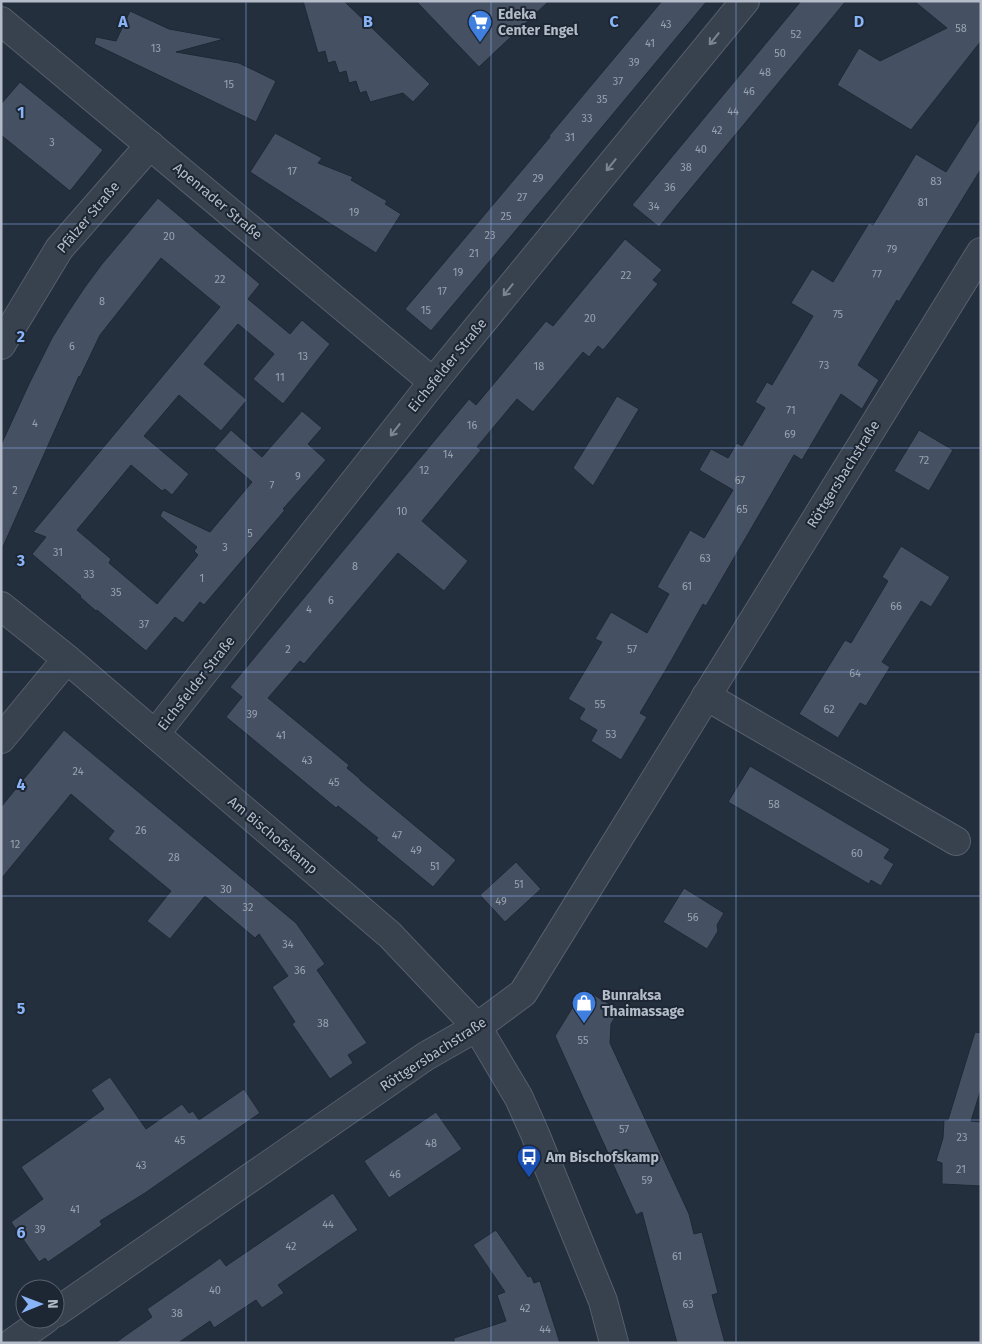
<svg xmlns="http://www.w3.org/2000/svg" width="982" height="1344" font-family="'Fira Sans',sans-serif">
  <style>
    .building { fill: #455162; stroke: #1f2835 }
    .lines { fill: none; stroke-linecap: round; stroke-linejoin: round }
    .minor-casing { stroke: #565f6c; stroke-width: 30 }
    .tertiary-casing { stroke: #565f6c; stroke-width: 30 }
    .minor { stroke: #38414e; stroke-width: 28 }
    .tertiary { stroke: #38414e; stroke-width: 28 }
    .oneway { stroke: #7c8592 }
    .grid { fill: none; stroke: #8ab4f8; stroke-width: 1; stroke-opacity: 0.55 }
    .labels { text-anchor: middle; stroke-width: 4; stroke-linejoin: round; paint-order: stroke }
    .number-label { font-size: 11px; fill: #98a1af }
    .poi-label { font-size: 14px; font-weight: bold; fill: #b4bcc9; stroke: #1d2633; text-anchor: start }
    .street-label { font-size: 14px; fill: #b4bcc9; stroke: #1d2633 }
    .grid-label { font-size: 16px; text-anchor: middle; font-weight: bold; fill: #8ab4f8; stroke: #1d2633; stroke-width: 4; stroke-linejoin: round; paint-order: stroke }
  </style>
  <rect width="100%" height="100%" fill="#242f3e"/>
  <!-- building -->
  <g class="building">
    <polygon points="303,1 344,1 430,84 413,102 403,93 370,102 366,91 360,93 356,81 349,83 346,71 339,73 335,61 328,63 325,51 318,53"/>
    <polygon points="416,1 549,1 479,67"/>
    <polygon points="662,1 707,1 592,139 559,179 431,331 405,309 550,137 549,136"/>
    <polygon points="801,1 846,1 659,227 632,205"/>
    <polygon points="914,1 981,1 981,41 911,130 837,85 859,48 880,61 947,28"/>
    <polygon points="130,11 169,29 224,39 176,52 239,63 276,81 256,122 94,44 96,37 116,41"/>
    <polygon points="20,82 103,150 70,191 1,135 1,104"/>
    <polygon points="981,117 981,169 899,302 897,300 858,365 879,380 862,409 841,394 802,460 794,455 706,606 703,604 671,661 640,713 647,717 621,760 591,741 597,730 579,719 585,709 568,699 602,642 595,639 611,612 647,633 669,594 657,587 690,530 704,538 733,490 699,470 711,449 728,458 737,443 742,446 765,408 755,402 767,382 772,385 813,316 791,303 812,269 833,282 869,223 873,225 916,154 946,172"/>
    <polygon points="275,133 322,158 318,163 353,177 351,180 387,201 385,204 401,214 376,253 250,172"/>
    <polygon points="158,198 260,284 248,299 290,334 302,320 330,344 283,404 253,379 274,354 238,324 204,364 247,400 221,431 179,395 144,436 189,474 172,495 165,489 162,491 131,465 77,530 111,559 109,563 157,604 198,555 194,551 197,547 160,516 163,510 210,532 252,482 214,449 231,430 262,457 302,411 322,428 308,444 326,460 283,509 285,510 204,605 200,602 183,623 175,617 146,651 97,610 96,611 80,597 81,596 32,554 46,537 33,532 220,307 161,258 100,335 80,377 79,376 1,551 1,445 29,384 52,338 67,314 85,287 102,264"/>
    <polygon points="625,239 662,270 653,280 658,284 603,350 598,346 589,357 583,352 533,412 517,399 477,447 481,450 422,521 468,561 444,591 398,553 304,664 300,661 268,698 349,765 347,768 360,779 360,780 456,860 433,887 376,840 378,838 338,806 336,808 226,717 242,697 230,687 469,399 476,405 546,321 553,326"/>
    <polygon points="617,396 639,409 593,486 573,468"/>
    <polygon points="919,430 953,450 929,491 894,471"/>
    <polygon points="901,546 950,577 931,607 921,601 882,662 890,667 866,706 860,703 838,738 799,714 845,640 851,643 888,581 882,577"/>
    <polygon points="64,730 296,923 325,964 317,970 367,1043 348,1055 353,1063 330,1079 292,1024 295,1022 272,987 288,976 259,934 255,938 205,896 170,939 147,921 171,891 108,839 114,831 71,794 1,879 1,807"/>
    <polygon points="750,766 890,849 884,858 894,864 881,886 871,880 869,884 728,802"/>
    <polygon points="516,862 541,889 505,922 480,895"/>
    <polygon points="684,888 724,913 717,925 718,931 707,949 663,922"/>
    <polygon points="584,989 619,1010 611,1024 610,1043 689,1214 694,1234 702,1232 718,1293 712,1295 725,1343 677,1343 642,1212 636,1215 555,1036"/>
    <polygon points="975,1032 981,1033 981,1089 971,1121 981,1122 981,1186 942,1184 942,1163 936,1161 943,1138 944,1120 948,1120"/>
    <polygon points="110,1077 146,1129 182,1104 189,1113 193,1111 199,1120 244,1089 260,1113 145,1193 100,1221 102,1225 48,1262 45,1258 39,1262 11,1222 43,1199 21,1167 104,1109 91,1090"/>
    <polygon points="436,1112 462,1149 389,1198 364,1161"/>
    <polygon points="333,1193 358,1230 278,1285 284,1293 262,1308 256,1300 214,1328 210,1321 178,1343 115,1343 152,1317 147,1309 212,1264 220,1258 226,1266"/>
    <polygon points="496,1230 528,1277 531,1276 534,1283 540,1281 560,1343 454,1343 454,1338 506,1321 497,1295 505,1292 473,1245"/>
  </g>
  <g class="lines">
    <defs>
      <g id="minor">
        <polyline points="1,21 433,382"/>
        <polyline points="1,345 59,249 150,145"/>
        <polyline points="706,696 956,841"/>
        <polyline points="155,734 433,382 745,1"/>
        <polyline points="1,739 67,659"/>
        <polyline points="55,1313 426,1056 477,1027 523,993 981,252"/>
        <polyline points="12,1343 46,1319"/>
      </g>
      <polyline id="tertiary" points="1,606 67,659 390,935 477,1027 519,1098 535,1134 603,1301 614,1343"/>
    </defs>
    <!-- minor casing -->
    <use href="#minor" class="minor-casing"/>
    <!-- tertiary casing -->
    <use href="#tertiary" class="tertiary-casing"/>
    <!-- minor -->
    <use href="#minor" class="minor"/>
    <!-- tertiary -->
    <use href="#tertiary" class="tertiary"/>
  </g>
  <!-- one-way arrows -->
  <defs><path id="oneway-shaft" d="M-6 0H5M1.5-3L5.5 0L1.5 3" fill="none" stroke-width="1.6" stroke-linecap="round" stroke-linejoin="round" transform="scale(1.25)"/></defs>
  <g class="oneway">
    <use href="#oneway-shaft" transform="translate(714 39) rotate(129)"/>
    <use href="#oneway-shaft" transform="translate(611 165) rotate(129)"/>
    <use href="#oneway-shaft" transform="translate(508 290) rotate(129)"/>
    <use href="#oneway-shaft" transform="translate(395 430) rotate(128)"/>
  </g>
  <!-- grid -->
  <path class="grid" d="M246,1V1343M491,1V1343M736,1V1343M1,224H981M1,448H981M1,672H981M1,896H981M1,1120H981"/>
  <!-- icons -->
  <defs>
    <symbol id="supermarket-pin" viewBox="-11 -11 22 30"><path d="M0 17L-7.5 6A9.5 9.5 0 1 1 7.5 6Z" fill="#3f7fe0" stroke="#1d2633"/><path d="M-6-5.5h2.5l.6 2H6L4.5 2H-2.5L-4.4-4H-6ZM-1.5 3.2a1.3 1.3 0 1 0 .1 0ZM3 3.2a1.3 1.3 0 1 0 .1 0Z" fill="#fff"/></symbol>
    <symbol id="shop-pin" viewBox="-11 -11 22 30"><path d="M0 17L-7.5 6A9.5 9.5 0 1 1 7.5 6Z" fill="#3f7fe0" stroke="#1d2633"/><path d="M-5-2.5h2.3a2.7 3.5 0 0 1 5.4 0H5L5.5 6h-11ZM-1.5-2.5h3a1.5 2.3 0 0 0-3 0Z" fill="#fff"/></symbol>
    <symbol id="bus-pin" viewBox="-11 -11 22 30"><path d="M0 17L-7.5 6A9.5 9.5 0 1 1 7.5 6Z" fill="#1a4fb4" stroke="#1d2633"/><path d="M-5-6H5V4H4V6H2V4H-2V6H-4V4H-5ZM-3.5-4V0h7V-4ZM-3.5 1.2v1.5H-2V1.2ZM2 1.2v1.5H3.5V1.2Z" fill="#fff"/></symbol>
  </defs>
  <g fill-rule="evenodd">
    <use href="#supermarket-pin" x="466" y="8" width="28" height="38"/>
    <use href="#shop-pin" x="570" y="989" width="28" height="38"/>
    <use href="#bus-pin" x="515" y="1143" width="28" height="38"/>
  </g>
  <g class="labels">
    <!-- number labels -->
    <g class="number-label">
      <text x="666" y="28">43</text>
      <text x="961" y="32">58</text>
      <text x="796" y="38">52</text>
      <text x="650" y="47">41</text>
      <text x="156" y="52">13</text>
      <text x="780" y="57">50</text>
      <text x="634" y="66">39</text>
      <text x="765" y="76">48</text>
      <text x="618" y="85">37</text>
      <text x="229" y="88">15</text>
      <text x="749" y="95">46</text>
      <text x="602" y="103">35</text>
      <text x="733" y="115">44</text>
      <text x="587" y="122">33</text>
      <text x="717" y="134">42</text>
      <text x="570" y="141">31</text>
      <text x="52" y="146">3</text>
      <text x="701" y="153">40</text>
      <text x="686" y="171">38</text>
      <text x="292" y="175">17</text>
      <text x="538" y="182">29</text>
      <text x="936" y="185">83</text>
      <text x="670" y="191">36</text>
      <text x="522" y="201">27</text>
      <text x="923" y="206">81</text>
      <text x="654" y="210">34</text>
      <text x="354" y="216">19</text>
      <text x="506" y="220">25</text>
      <text x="490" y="239">23</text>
      <text x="169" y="240">20</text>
      <text x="892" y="253">79</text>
      <text x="474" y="257">21</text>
      <text x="458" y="276">19</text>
      <text x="877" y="278">77</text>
      <text x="626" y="279">22</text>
      <text x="220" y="283">22</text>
      <text x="442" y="295">17</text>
      <text x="102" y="305">8</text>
      <text x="426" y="314">15</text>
      <text x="838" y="318">75</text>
      <text x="590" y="322">20</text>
      <text x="72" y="350">6</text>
      <text x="303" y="360">13</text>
      <text x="824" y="369">73</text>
      <text x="539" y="370">18</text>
      <text x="280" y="381">11</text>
      <text x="791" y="414">71</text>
      <text x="35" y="427">4</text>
      <text x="472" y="429">16</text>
      <text x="790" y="438">69</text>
      <text x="448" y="458">14</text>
      <text x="924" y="464">72</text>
      <text x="424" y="474">12</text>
      <text x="298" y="480">9</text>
      <text x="740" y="484">67</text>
      <text x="272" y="489">7</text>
      <text x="15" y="494">2</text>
      <text x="742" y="513">65</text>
      <text x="402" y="515">10</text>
      <text x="250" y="537">5</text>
      <text x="225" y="551">3</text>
      <text x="58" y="556">31</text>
      <text x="705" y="562">63</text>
      <text x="355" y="570">8</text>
      <text x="89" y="578">33</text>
      <text x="202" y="582">1</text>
      <text x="687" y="590">61</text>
      <text x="116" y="596">35</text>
      <text x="331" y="604">6</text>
      <text x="896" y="610">66</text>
      <text x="309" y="613">4</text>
      <text x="144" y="628">37</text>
      <text x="288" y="653">2</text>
      <text x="632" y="653">57</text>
      <text x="855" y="677">64</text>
      <text x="600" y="708">55</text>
      <text x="829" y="713">62</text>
      <text x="252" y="718">39</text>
      <text x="611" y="738">53</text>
      <text x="281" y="739">41</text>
      <text x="307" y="764">43</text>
      <text x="78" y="775">24</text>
      <text x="334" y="786">45</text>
      <text x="774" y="808">58</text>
      <text x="141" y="834">26</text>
      <text x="397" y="839">47</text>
      <text x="15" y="848">12</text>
      <text x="416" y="854">49</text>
      <text x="857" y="857">60</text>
      <text x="174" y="861">28</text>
      <text x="435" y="870">51</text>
      <text x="519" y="888">51</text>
      <text x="226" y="893">30</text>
      <text x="501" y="905">49</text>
      <text x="248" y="911">32</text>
      <text x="693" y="921">56</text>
      <text x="288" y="948">34</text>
      <text x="300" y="974">36</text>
      <text x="323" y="1027">38</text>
      <text x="583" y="1044">55</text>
      <text x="624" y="1133">57</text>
      <text x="962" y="1141">23</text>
      <text x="180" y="1144">45</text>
      <text x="431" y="1147">48</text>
      <text x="141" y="1169">43</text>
      <text x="961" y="1173">21</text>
      <text x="395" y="1178">46</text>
      <text x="647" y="1184">59</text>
      <text x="75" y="1213">41</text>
      <text x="328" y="1228">44</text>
      <text x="40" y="1233">39</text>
      <text x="291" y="1250">42</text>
      <text x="677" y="1260">61</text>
      <text x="215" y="1294">40</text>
      <text x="688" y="1308">63</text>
      <text x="525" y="1312">42</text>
      <text x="177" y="1317">38</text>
      <text x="545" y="1333">44</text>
    </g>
    <!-- poi labels -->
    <g class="poi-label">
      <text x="498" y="19">Edeka<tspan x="498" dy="16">Center Engel</tspan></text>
      <text x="602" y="1000">Bunraksa<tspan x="602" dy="16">Thaimassage</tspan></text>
      <text x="546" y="1162">Am Bischofskamp</text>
    </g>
    <!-- street labels -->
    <g class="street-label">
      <text transform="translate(218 201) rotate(40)" y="5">Apenrader Straße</text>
      <text transform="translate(88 217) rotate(-50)" y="5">Pfälzer Straße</text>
      <text transform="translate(447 365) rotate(-51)" y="5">Eichsfelder Straße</text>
      <text transform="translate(843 474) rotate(-58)" y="5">Röttgersbachstraße</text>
      <text transform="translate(196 683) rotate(-52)" y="5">Eichsfelder Straße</text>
      <text transform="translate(273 835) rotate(40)" y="5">Am Bischofskamp</text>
      <text transform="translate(433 1054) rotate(-33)" y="5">Röttgersbachstraße</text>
    </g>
  </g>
  <g class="grid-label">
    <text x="123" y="27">A</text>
    <text x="368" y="27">B</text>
    <text x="614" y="27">C</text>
    <text x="859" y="27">D</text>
    <text x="21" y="118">1</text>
    <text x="21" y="342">2</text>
    <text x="21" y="566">3</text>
    <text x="21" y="790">4</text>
    <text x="21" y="1014">5</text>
    <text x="21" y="1238">6</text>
  </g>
  <!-- border -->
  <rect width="982" height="1344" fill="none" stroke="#b4bcc9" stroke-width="5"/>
  <!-- north arrow -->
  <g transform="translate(40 1304) rotate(89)"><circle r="24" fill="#1d2633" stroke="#59626f"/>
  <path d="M0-4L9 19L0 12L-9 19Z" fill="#8ab4f8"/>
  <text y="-8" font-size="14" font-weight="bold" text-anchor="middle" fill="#b4bcc9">N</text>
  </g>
</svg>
